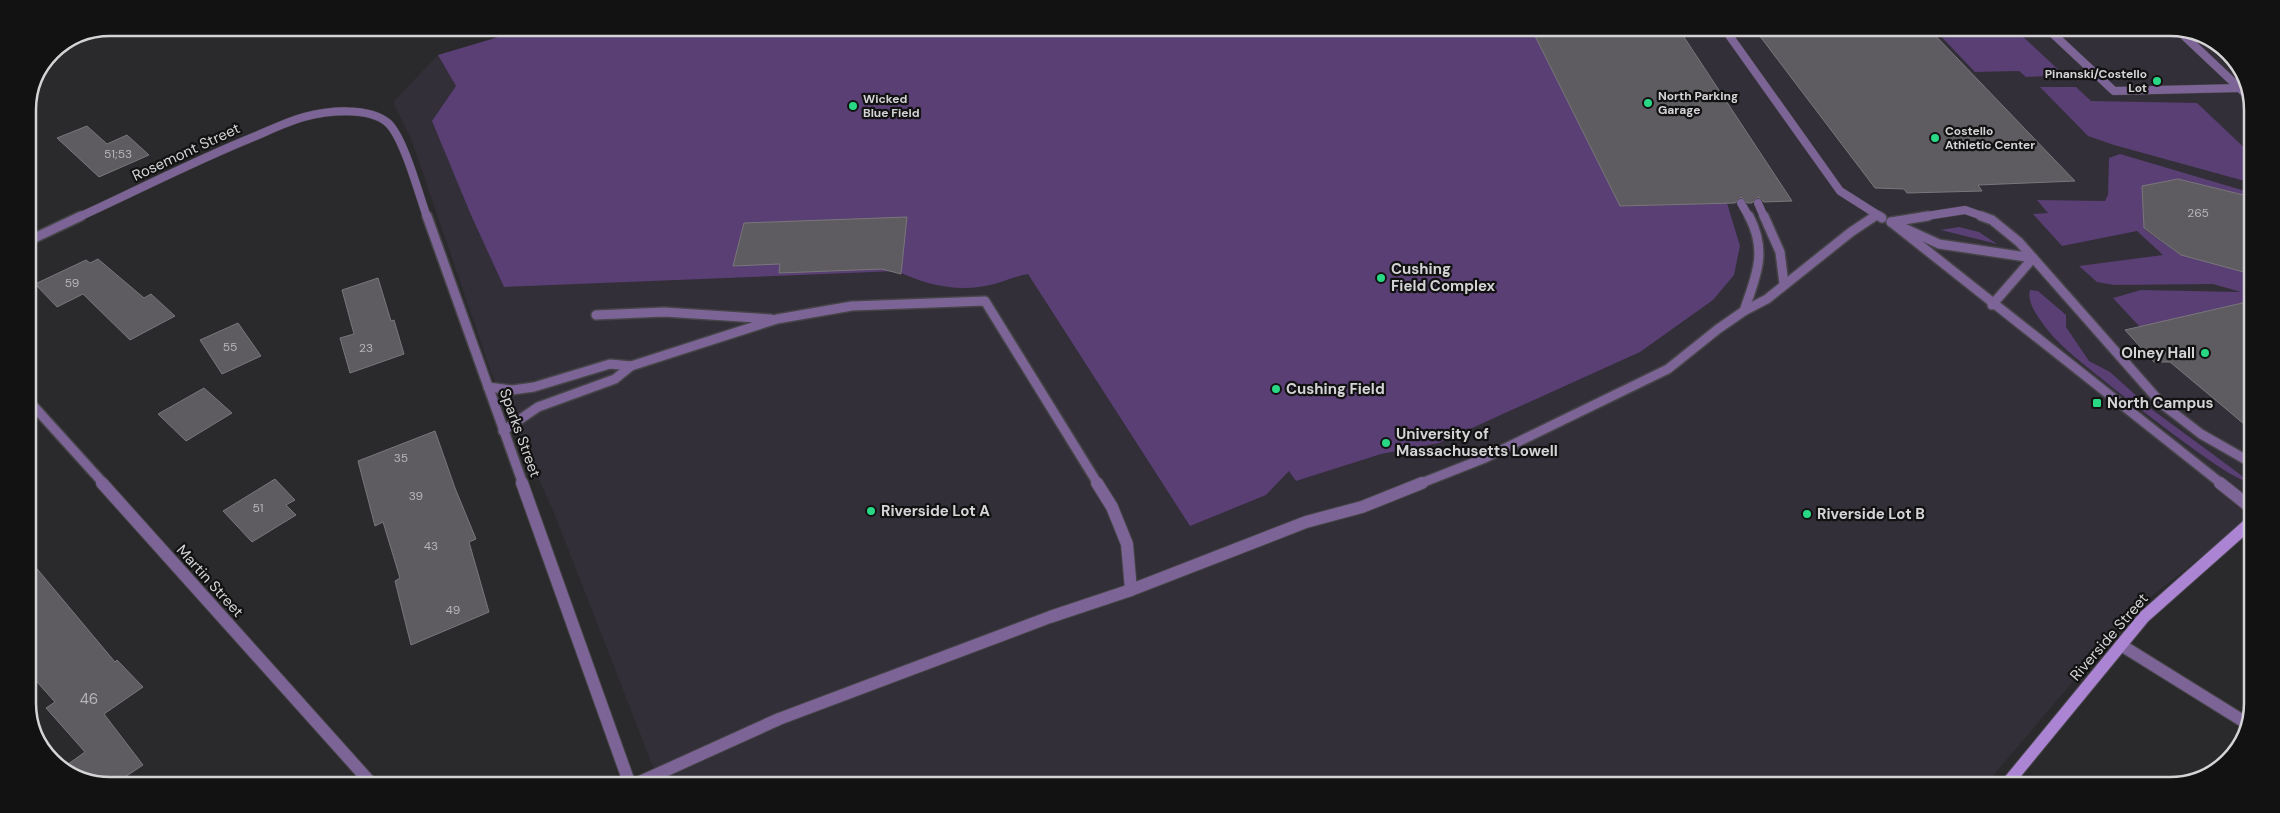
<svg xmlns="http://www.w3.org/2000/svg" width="2280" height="813" font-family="'DM Sans',sans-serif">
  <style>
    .built { fill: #332f38 }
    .green { fill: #593f73 }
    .building { fill: #5e5c60; stroke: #79777b }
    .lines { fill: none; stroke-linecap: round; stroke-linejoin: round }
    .service-far2-casing { stroke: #454447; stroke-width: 9 }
    .service-far1-casing { stroke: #454447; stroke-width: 12 }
    .service-casing { stroke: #454447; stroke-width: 14 }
    .minor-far2-casing { stroke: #454447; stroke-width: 9 }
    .minor-far1-casing { stroke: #454447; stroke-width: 12 }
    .minor-casing { stroke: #454447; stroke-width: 14 }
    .tertiary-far1-casing { stroke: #454447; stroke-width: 12 }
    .tertiary-casing { stroke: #454447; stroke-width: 14 }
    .secondary-casing { stroke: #454447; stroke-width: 14 }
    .service-far2 { stroke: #7c6496; stroke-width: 8 }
    .service-far1 { stroke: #7c6496; stroke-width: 9 }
    .service { stroke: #7c6496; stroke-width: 12 }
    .minor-far2 { stroke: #7c6496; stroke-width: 8 }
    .minor-far1 { stroke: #7c6496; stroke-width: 9 }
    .minor { stroke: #7c6496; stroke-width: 12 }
    .tertiary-far1 { stroke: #7c6496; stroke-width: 9 }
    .tertiary { stroke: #7c6496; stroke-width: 12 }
    .secondary { stroke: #ab84d4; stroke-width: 12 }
    .poi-dot { fill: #29d885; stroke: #121213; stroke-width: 2 }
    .labels { text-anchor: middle; stroke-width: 4.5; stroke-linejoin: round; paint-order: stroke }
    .far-poi-label { font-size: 12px; font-weight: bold; fill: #d4d3d5; stroke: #121213; text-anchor: start }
    .number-label { font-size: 12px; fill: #b6b5b8 }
    .street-label { font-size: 15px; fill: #d4d3d5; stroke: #121213 }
    .poi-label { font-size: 15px; font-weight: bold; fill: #d4d3d5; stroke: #121213; text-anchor: start }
    .near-number-label { font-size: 15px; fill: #b6b5b8 }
    .rim { fill: none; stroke: #d4d3d5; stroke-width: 2.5 }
  </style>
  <rect width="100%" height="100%" fill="#2a292c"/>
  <!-- built -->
  <polygon class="built" points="528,28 2196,32 2235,60 2252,105 2250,518 2133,611 1985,785 659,782 554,513 491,372 412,141 393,102 438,55"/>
  <!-- green -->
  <g class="green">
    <path d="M528,28L1532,30L1620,206L1727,203L1740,246L1734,275L1713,300L1640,352L1439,443L1381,454L1296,481L1289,471L1266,495L1190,526L1028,274C1016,276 1005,281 994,284C961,293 928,286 897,271L504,287L471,215L432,121L456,86L438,55Z"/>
    <polygon points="1936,31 2017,31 2064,75 2026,77 2019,71 1975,72"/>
    <polygon points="2040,87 2076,87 2091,101 2197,103 2252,155 2252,183 2114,145 2088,136"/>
    <polygon points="2120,154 2252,193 2252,197 2178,179 2142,187 2144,229 2181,255 2239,270 2251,279 2251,301 2140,327 2113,298 2141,290 2241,292 2213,284 2114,285 2097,282 2079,266 2163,255 2137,231 2062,246 2033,214 2048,213 2037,200 2105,201 2108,195 2109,158"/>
    <polygon points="1959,227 1979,232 1997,244 1941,230"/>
    <path d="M2030,290L2038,291L2066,315V327L2089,361L2110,372L2150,408L2241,475L2245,480C2232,483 2088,369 2069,352C2060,344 2048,332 2041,321C2035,313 2027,300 2030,290Z"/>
  </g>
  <!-- building -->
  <g class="building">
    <polygon points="1532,30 1680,31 1792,201 1764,202 1758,197 1752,203 1747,203 1741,197 1735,203 1620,206"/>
    <polygon points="1756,31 1931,31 2075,181 1978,185 1982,191 1907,193 1904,189 1875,188"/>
    <polygon points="87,126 107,144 127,135 149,155 99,177 57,138"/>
    <polygon points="2178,179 2252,197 2251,274 2181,255 2144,228 2142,186"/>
    <polygon points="907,217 901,274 882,269 779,273 780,264 733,266 744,223"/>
    <polygon points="98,259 144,298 151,294 175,316 130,340 83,294 57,307 35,284 86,260 90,263"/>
    <polygon points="378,278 391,321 394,320 404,354 350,373 340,338 354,334 342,290"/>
    <polygon points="2251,301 2250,429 2170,362 2154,362 2125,330"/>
    <polygon points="238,323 261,356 222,374 200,340"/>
    <polygon points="204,388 232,413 186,441 158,414"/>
    <polygon points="435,431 455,488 476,539 469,542 489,612 411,645 395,581 400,578 383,522 375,526 358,461"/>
    <polygon points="275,479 295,500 286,505 296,515 252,542 223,511"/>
    <polygon points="28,558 115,662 117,660 143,687 104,714 143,765 119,781 84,781 64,767 85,752 46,708 55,702 28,672"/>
  </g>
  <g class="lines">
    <defs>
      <g id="service-far2">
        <polyline points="1726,31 1840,191 1881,217"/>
        <polyline points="2051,32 2114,91 2240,88"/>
        <polyline points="2180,32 2249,97"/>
        <polyline points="1741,203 1749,217"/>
        <polyline points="1758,203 1764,217"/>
        <polyline points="1873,217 1877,215"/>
        <polyline points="1920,217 1965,210 1985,217"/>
      </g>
      <g id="service-far1">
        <polyline points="1764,216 1780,252 1784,284"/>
        <polyline points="1879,216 1882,218"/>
        <polyline points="1981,216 1992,220 2019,242 2162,404 2201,434 2250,462"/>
        <polyline points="1891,222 1928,216"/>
        <polyline points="1891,222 2222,484"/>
        <polyline points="1904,228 1939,244 2033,258"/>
        <polyline points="1992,305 2033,258"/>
        <path d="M1744,311C1756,276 1768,252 1749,216"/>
        <polyline points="596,315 664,312 771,319"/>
        <polyline points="488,387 512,390 534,387 610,364 631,366 777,319 852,306 985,301 1098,484"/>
        <polyline points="503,431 538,407 615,379 631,366"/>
        <polyline points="1419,484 1485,458 1668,369 1718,329 1744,311 1767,299 1851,232 1875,216"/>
      </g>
      <g id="service">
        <polyline points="1097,483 1112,507 1127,544 1131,590"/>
        <polyline points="2220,483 2250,507"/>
        <polyline points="2121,645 2248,724"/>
        <polyline points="640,782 779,719 1050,617 1131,590 1306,522 1362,507 1422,483"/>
      </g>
      <path id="minor-far2" d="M79,217C136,191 192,162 251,138C268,131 286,122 304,117C327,111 368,106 388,123C404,138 419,195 427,217"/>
      <g id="minor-far1">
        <polyline points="427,216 523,484"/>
        <polyline points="28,241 81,216"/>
      </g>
      <polyline id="minor" points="522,483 629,782"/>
      <polyline id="tertiary-far1" points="28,400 104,484"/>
      <polyline id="tertiary" points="102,483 370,782"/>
      <polyline id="secondary" points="2006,785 2144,617 2250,523"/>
    </defs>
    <!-- service-far2 casing -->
    <use href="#service-far2" class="service-far2-casing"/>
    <!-- service-far1 casing -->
    <use href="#service-far1" class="service-far1-casing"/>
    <!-- service casing -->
    <use href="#service" class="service-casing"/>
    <!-- minor-far2 casing -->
    <use href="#minor-far2" class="minor-far2-casing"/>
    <!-- minor-far1 casing -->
    <use href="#minor-far1" class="minor-far1-casing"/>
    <!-- minor casing -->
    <use href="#minor" class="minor-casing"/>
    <!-- tertiary-far1 casing -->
    <use href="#tertiary-far1" class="tertiary-far1-casing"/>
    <!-- tertiary casing -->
    <use href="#tertiary" class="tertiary-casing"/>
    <!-- secondary casing -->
    <use href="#secondary" class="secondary-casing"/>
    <!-- service-far2 -->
    <use href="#service-far2" class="service-far2"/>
    <!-- service-far1 -->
    <use href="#service-far1" class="service-far1"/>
    <!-- service -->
    <use href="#service" class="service"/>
    <!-- minor-far2 -->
    <use href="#minor-far2" class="minor-far2"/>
    <!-- minor-far1 -->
    <use href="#minor-far1" class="minor-far1"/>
    <!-- minor -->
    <use href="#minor" class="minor"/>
    <!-- tertiary-far1 -->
    <use href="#tertiary-far1" class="tertiary-far1"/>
    <!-- tertiary -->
    <use href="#tertiary" class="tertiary"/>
    <!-- secondary -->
    <use href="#secondary" class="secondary"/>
  </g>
  <!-- markers -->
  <g class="poi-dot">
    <circle cx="2157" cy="81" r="5"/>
    <circle cx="1648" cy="103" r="5"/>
    <circle cx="853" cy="106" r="5"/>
    <circle cx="1935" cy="138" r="5"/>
    <circle cx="1381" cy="278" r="5"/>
    <circle cx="2205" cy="353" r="5"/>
    <circle cx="1276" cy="389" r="5"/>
    <rect x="2092" y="398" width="10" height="10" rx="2.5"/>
    <circle cx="1386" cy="443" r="5"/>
    <circle cx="871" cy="511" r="5"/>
    <circle cx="1807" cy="514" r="5"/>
  </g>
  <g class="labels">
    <!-- far-poi labels -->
    <g class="far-poi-label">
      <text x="2147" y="78" text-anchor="end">Pinanski/Costello<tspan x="2147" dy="14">Lot</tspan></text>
      <text x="1658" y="100">North Parking<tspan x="1658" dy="14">Garage</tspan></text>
      <text x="863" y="103">Wicked<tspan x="863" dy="14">Blue Field</tspan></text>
      <text x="1945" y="135">Costello<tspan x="1945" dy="14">Athletic Center</tspan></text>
    </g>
    <!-- number labels -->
    <g class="number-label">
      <text x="118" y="158">51;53</text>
      <text x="2198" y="217">265</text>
      <text x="72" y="287">59</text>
      <text x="230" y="351">55</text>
      <text x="366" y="352">23</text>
      <text x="401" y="462">35</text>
      <text x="416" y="500">39</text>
      <text x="258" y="512">51</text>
      <text x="431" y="550">43</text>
      <text x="453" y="614">49</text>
    </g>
    <!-- street labels -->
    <g class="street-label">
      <text transform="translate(186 152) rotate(-25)" y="5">Rosemont Street</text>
      <text transform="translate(520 433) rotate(70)" y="5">Sparks Street</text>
      <text transform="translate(210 581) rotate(48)" y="5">Martin Street</text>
      <text transform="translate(2109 637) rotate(-49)" y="5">Riverside Street</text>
    </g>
    <!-- poi labels -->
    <g class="poi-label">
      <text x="1391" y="274">Cushing<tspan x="1391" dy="17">Field Complex</tspan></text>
      <text x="2195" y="358" text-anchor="end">Olney Hall</text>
      <text x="1286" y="394">Cushing Field</text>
      <text x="2107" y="408">North Campus</text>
      <text x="1396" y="439">University of<tspan x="1396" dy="17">Massachusetts Lowell</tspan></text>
      <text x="881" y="516">Riverside Lot A</text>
      <text x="1817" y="519">Riverside Lot B</text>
    </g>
    <!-- near-number labels -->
    <g class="near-number-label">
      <text x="89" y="704">46</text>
    </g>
  </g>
  <!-- crop -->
  <path d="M0 0H2280V813H0ZM110 36H2170A74 74 0 0 1 2244 110V703A74 74 0 0 1 2170 777H110A74 74 0 0 1 36 703V110A74 74 0 0 1 110 36Z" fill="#121213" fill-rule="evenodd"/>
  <path class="rim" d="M110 36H2170A74 74 0 0 1 2244 110V703A74 74 0 0 1 2170 777H110A74 74 0 0 1 36 703V110A74 74 0 0 1 110 36Z"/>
</svg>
